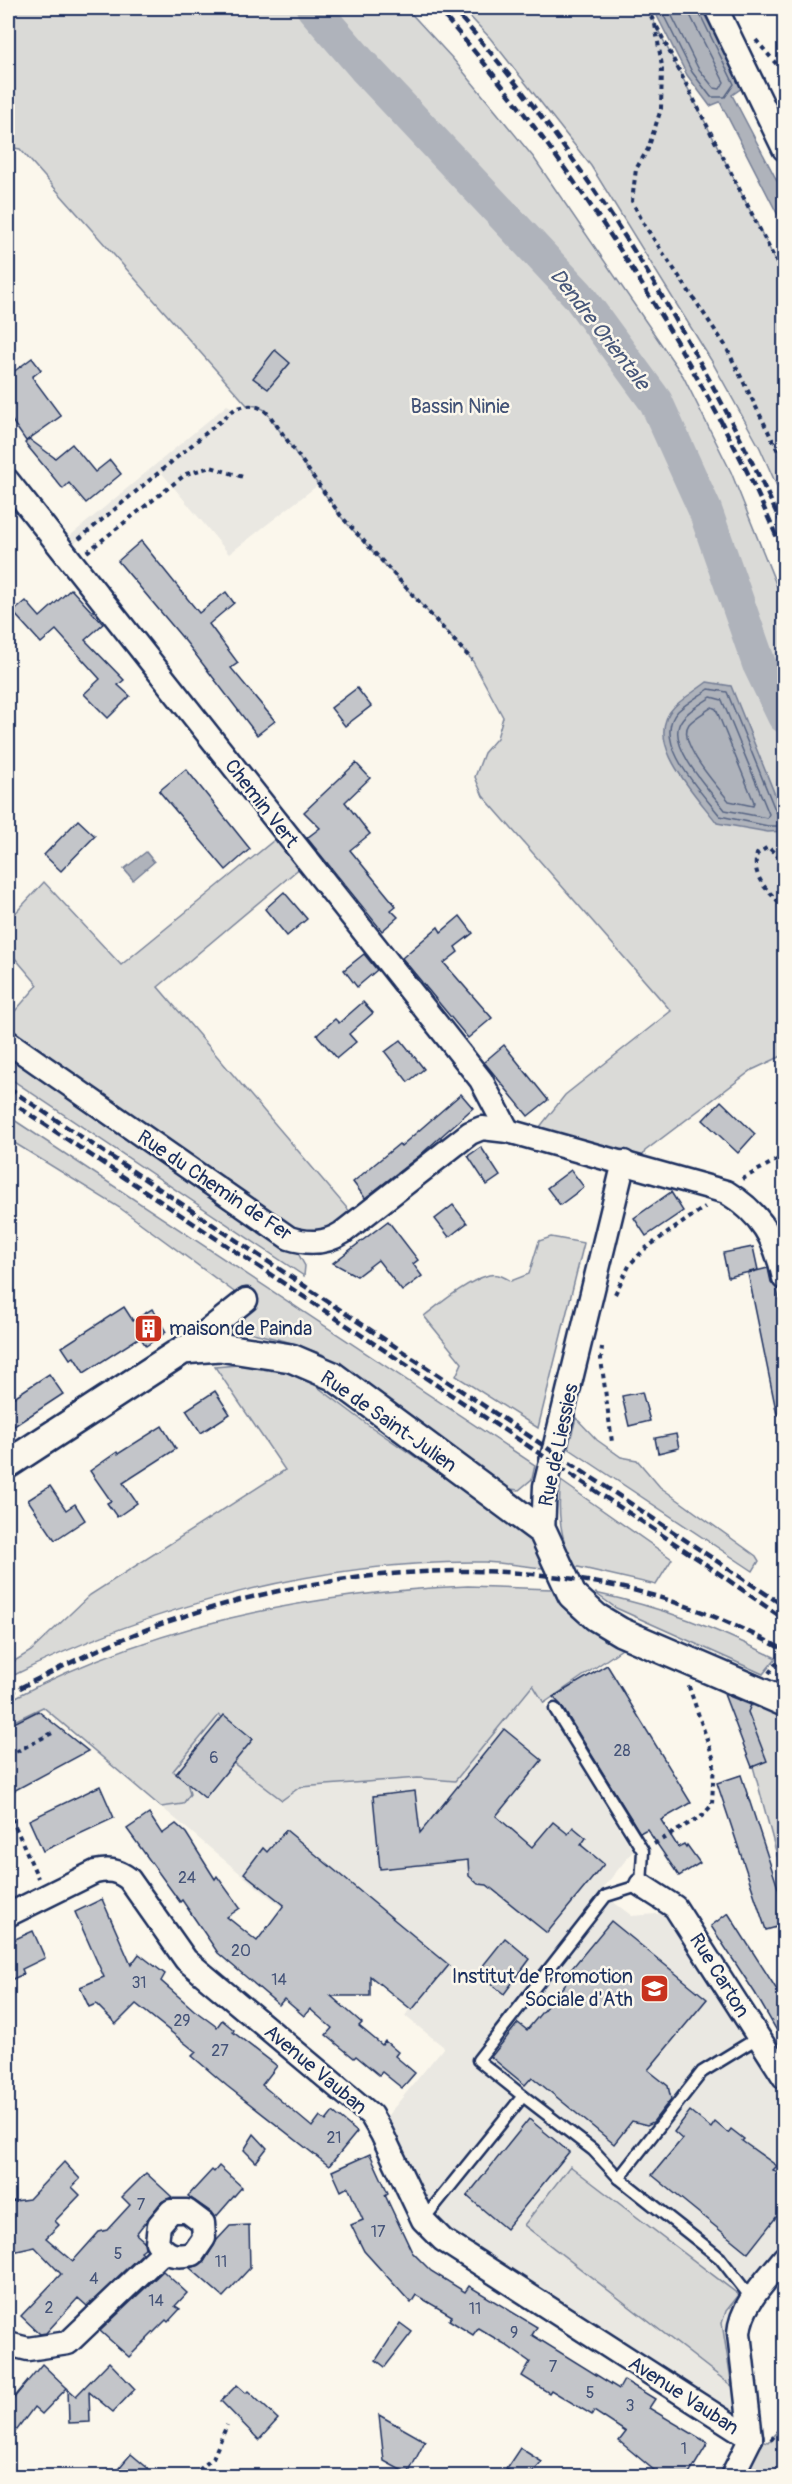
<svg xmlns="http://www.w3.org/2000/svg" width="792" height="2484" font-family="Pangolin,sans-serif">
  <style>
    .built { fill: #eae8e2 }
    .green { fill: #dadad7; stroke: #7a849a; stroke-width: 1.5 }
    .water { fill: #afb3bb; stroke: #747e96; stroke-width: 1.5 }
    .lines { fill: none; stroke-linecap: round; stroke-linejoin: round }
    .shore { stroke: #566483; stroke-width: 1.5 }
    .river { stroke: #afb3bb; stroke-width: 34 }
    .building { fill: #c3c5c9; stroke: #1b2f5e; stroke-width: 1.5 }
    .service-casing { stroke: #1b2f5e; stroke-width: 15 }
    .minor-casing { stroke: #1b2f5e; stroke-width: 27 }
    .tertiary-casing { stroke: #1b2f5e; stroke-width: 32 }
    .path { stroke: #1b2f5e; stroke-width: 4; stroke-dasharray: 4.5 4.5; stroke-linecap: butt }
    .service { stroke: #fbf7ec; stroke-width: 10 }
    .minor { stroke: #fbf7ec; stroke-width: 22 }
    .tertiary { stroke: #fbf7ec; stroke-width: 27 }
    .rail { stroke: #1b2f5e; stroke-width: 4.5; stroke-dasharray: 9 4.5; stroke-linecap: butt }
    .labels { text-anchor: middle; stroke-width: 5; stroke-linejoin: round; paint-order: stroke }
    .number-label { font-size: 16px; fill: #455479 }
    .park-label { font-size: 20px; fill: #415176; stroke: #fbf7ec }
    .street-label { font-size: 20px; fill: #1b2f5e; stroke: #fbf7ec }
    .poi-label { font-size: 20px; fill: #1b2f5e; stroke: #fbf7ec; text-anchor: start }
    .water-label { font-size: 21px; font-style: italic; fill: #47577a; stroke: #fbf7ec }
  </style>
  <rect width="100%" height="100%" fill="#fbf7ec"/>
  <filter id="ink" filterUnits="userSpaceOnUse"><feTurbulence type="fractalNoise" baseFrequency=".0167" numOctaves="2"/><feDisplacementMap in="SourceGraphic" scale="12" xChannelSelector="R" yChannelSelector="G"/><feConvolveMatrix kernelMatrix="1 2 1 2 8 2 1 2 1" color-interpolation-filters="sRGB"/></filter>
  <g filter="url(#ink)">
    <!-- built -->
    <g class="built">
      <polygon points="227,405 235,409 247,405 257,406 265,410 318,485 229,554 161,472 64,552 58,546"/>
      <polygon points="533,1685 633,1851 600,1892 632,1916 668,1913 784,2077 784,2258 748,2306 751,2438 443,2240 378,2127 444,2047 405,2016 410,2008 248,1880 43,1707"/>
    </g>
    <!-- green -->
    <g class="green">
      <polygon points="8,8 406,8 453,59 534,158 683,376 731,472 784,604 784,1055 752,1070 645,1151 638,1167 535,1133 565,1095 671,1011 483,796 475,777 484,753 497,738 503,717 472,660 341,517 265,410 257,406 247,405 20,149 8,147"/>
      <polygon points="462,8 647,8 784,277 784,502 760,448 711,360 591,166 490,38"/>
      <polygon points="284,832 308,861 158,987 358,1221 290,1239 305,1266 304,1276 8,1077 8,1019 38,985 8,950 8,921 44,882 121,965"/>
      <polygon points="8,1116 535,1465 532,1479 519,1490 510,1489 322,1354 285,1341 245,1331 205,1332 245,1300 120,1208 8,1139"/>
      <path d="M551,1237L584,1243L538,1428L456,1376L462,1363L424,1316C442,1302 467,1281 489,1275C498,1273 504,1277 511,1281L529,1274L539,1241Z"/>
      <path d="M249,1364L277,1368L315,1385L367,1424L535,1539L544,1568C524,1566 504,1563 485,1562C320,1560 154,1605 8,1678V1665L31,1651L90,1595L285,1470L215,1367Z"/>
      <polygon points="576,1418 597,1440 621,1457 637,1460 660,1487 756,1556 759,1561 753,1571 568,1448"/>
      <path d="M561,1481L672,1559L656,1585L574,1566C560,1538 557,1513 561,1481Z"/>
      <path d="M468,1586L552,1589C564,1618 598,1635 625,1647L544,1703L533,1685L455,1781L418,1778L300,1787L282,1800L232,1762L250,1740L219,1715L173,1771L187,1782L190,1794L183,1804L161,1807L43,1707L8,1724V1701C150,1625 308,1593 468,1586Z"/>
      <path d="M595,1593C662,1607 715,1628 776,1658L763,1674L616,1608Z"/>
      <polygon points="757,1689 784,1702 784,1881 751,1759 759,1756 740,1700 752,1706"/>
      <polygon points="570,2166 739,2295 726,2311 722,2323 732,2386 524,2225"/>
      <polygon points="784,2424 784,2460 772,2476 732,2476 751,2438 769,2442"/>
    </g>
    <!-- water -->
    <g class="water">
      <polygon points="653,8 701,8 742,88 732,95 784,194 784,227 720,102 710,106 687,75"/>
      <path d="M707,682L731,686L784,817V831L768,832L717,823C697,796 641,741 674,707C683,698 697,690 707,682Z"/>
      <polygon points="146,852 154,862 133,880 124,869"/>
    </g>
    <g class="lines">
      <!-- shore -->
      <g class="shore">
        <polyline points="660,8 692,72 711,97 725,97 734,84 697,8"/>
        <polyline points="668,8 698,68 714,88 720,89 724,82 690,15 689,8"/>
        <path d="M711,697L722,700L769,814L767,818L725,810C710,791 670,749 679,725C683,713 701,704 711,697Z"/>
        <path d="M712,707L716,709L754,802L753,806L729,801C718,787 676,742 689,724C694,718 705,712 712,707Z"/>
        <path d="M784,816L776,812L727,692L709,689C699,696 687,703 678,711C650,740 702,793 720,816L768,826H784"/>
      </g>
      <!-- river -->
      <polyline class="river" points="313,8 364,67 578,295 656,402 705,510 759,664 784,716"/>
    </g>
    <!-- building -->
    <g class="building">
      <polygon points="275,350 290,363 268,389 253,378"/>
      <polygon points="32,358 41,370 32,377 61,416 26,441 8,415 8,376"/>
      <polygon points="29,439 55,458 72,444 95,472 110,460 121,474 86,503 69,483 63,489 25,443"/>
      <polygon points="141,541 199,613 226,592 234,603 209,624 238,663 231,668 275,721 257,735 186,642 118,561"/>
      <polygon points="71,589 103,624 85,640 124,680 118,685 130,696 108,718 84,694 100,679 56,630 41,643 13,612 26,601 40,617"/>
      <polygon points="357,688 371,706 345,726 331,708"/>
      <polygon points="356,763 370,778 345,802 370,834 350,850 396,906 391,910 398,917 382,931 307,838 320,828 304,812"/>
      <polygon points="186,769 250,849 226,870 159,791"/>
      <polygon points="78,820 95,836 61,871 44,855"/>
      <polygon points="284,892 307,919 287,936 265,909"/>
      <polygon points="460,916 473,933 455,947 458,952 444,963 492,1018 468,1038 402,958 438,927 441,932"/>
      <polygon points="364,954 377,970 357,987 344,970"/>
      <polygon points="363,1002 373,1013 349,1034 356,1042 337,1058 317,1035 335,1019 339,1023"/>
      <polygon points="401,1040 424,1069 408,1082 385,1052"/>
      <polygon points="504,1045 548,1100 528,1116 484,1062"/>
      <polygon points="461,1094 473,1108 419,1156 365,1198 353,1182 399,1144 401,1146"/>
      <polygon points="721,1101 755,1134 738,1153 703,1120"/>
      <polygon points="481,1147 500,1176 487,1185 468,1156"/>
      <polygon points="571,1170 584,1187 560,1205 547,1188"/>
      <polygon points="671,1192 683,1211 646,1236 634,1218"/>
      <polygon points="453,1205 467,1223 449,1237 435,1219"/>
      <polygon points="388,1221 418,1260 413,1264 422,1276 402,1291 378,1260 357,1276 333,1263"/>
      <polygon points="753,1247 758,1270 728,1277 723,1253"/>
      <polygon points="768,1268 771,1282 777,1289 784,1324 784,1414 777,1415 748,1273"/>
      <polygon points="124,1307 133,1321 152,1309 166,1332 146,1346 140,1337 84,1373 74,1357 70,1359 62,1347"/>
      <polygon points="49,1374 63,1394 8,1430 8,1401"/>
      <polygon points="215,1391 230,1414 201,1433 186,1410"/>
      <polygon points="642,1392 650,1421 629,1426 622,1396"/>
      <polygon points="162,1426 176,1449 123,1483 137,1503 117,1517 107,1503 111,1501 90,1471 117,1452 118,1454"/>
      <polygon points="676,1434 679,1448 658,1453 655,1438"/>
      <polygon points="50,1486 66,1510 75,1504 85,1520 55,1540 28,1500"/>
      <polygon points="607,1665 691,1803 661,1820 678,1847 684,1844 686,1847 687,1845 700,1863 679,1876 647,1829 640,1833 561,1705 553,1697"/>
      <polygon points="724,1694 751,1705 748,1712 767,1761 752,1767"/>
      <polygon points="38,1711 88,1751 8,1794 8,1726"/>
      <polygon points="224,1715 253,1739 205,1798 176,1774"/>
      <polygon points="504,1729 542,1760 496,1816 532,1847 553,1822 568,1834 573,1827 586,1838 581,1845 604,1864 547,1933 487,1885 478,1884 469,1876 468,1860 380,1869 373,1796 415,1791 420,1833"/>
      <polygon points="741,1775 784,1906 784,1925 766,1930 717,1783"/>
      <polygon points="100,1786 114,1818 43,1851 29,1820"/>
      <polygon points="149,1814 162,1834 176,1824 186,1833 215,1879 217,1876 240,1908 227,1917 257,1941 284,1905 244,1873 263,1848 267,1852 286,1830 449,1965 412,2010 370,1976 370,1996 331,1996 362,2023 359,2026 382,2045 385,2041 398,2052 395,2056 415,2073 402,2088 382,2072 379,2075 356,2056 354,2058 326,2035 332,2028 310,2009 304,2016 284,1999 279,2005 218,1953 182,1900 180,1902 127,1829"/>
      <polygon points="102,1899 131,1965 139,1954 165,1974 161,1981 194,2010 217,2027 222,2020 234,2030 233,2032 277,2066 262,2085 312,2127 320,2116 326,2121 333,2112 357,2132 329,2166 227,2086 192,2056 196,2052 136,2004 116,2024 96,2004 89,2007 80,1987 104,1977 75,1912"/>
      <polygon points="728,1913 784,2001 784,2043 755,1993 711,1926"/>
      <polygon points="611,1921 707,1999 648,2070 668,2086 671,2099 653,2122 647,2125 632,2121 614,2144 532,2077 525,2085 491,2057 518,2023 527,2030 567,1982 563,1979"/>
      <polygon points="33,1931 45,1958 22,1969 24,1974 8,1981 8,1934 11,1941"/>
      <polygon points="505,1938 530,1959 504,1994 477,1973"/>
      <polygon points="690,2111 711,2128 715,2122 728,2133 731,2129 744,2139 742,2141 777,2166 773,2170 784,2179 784,2222 777,2216 748,2253 652,2175 682,2139 674,2132"/>
      <polygon points="529,2119 569,2152 506,2229 467,2196"/>
      <polygon points="254,2134 267,2148 256,2162 244,2150"/>
      <polygon points="370,2154 388,2193 385,2195 412,2252 431,2271 465,2292 469,2286 537,2327 532,2335 619,2389 624,2380 655,2399 649,2408 708,2443 688,2476 661,2476 619,2441 626,2432 594,2411 592,2415 551,2390 549,2393 522,2376 530,2362 503,2343 478,2328 473,2335 449,2320 452,2316 416,2295 411,2303 364,2251 351,2225 363,2220 348,2187 341,2191 332,2171"/>
      <polygon points="64,2162 80,2179 72,2187 80,2195 55,2221 59,2225 46,2238 73,2261 99,2232 107,2230 130,2205 122,2197 146,2173 172,2197 161,2202 136,2234 144,2241 145,2248 141,2251 143,2253 87,2306 78,2298 46,2333 40,2334 21,2316 61,2274 35,2247 8,2253 8,2202 29,2199"/>
      <polygon points="219,2166 242,2187 215,2218 211,2212 188,2196 212,2170 214,2172"/>
      <polygon points="249,2225 250,2268 223,2297 190,2268 204,2262 217,2240 230,2226"/>
      <polygon points="163,2271 187,2293 175,2306 180,2309 168,2322 166,2320 129,2357 100,2331"/>
      <polygon points="400,2323 412,2332 385,2367 376,2360"/>
      <polygon points="109,2362 135,2389 113,2412 89,2392 90,2422 69,2423 68,2389 76,2396"/>
      <polygon points="42,2364 67,2388 42,2414 34,2407 17,2430 8,2422 8,2405"/>
      <polygon points="237,2385 246,2393 248,2391 278,2419 259,2440 221,2401"/>
      <polygon points="379,2415 425,2441 408,2474 384,2461"/>
      <polygon points="520,2448 542,2462 530,2476 518,2476 506,2469"/>
      <polygon points="131,2454 157,2476 128,2476 119,2468"/>
    </g>
    <g class="lines">
      <defs>
        <g id="service">
          <polyline points="523,2096 593,2150 619,2178 720,2258 752,2299"/>
          <polyline points="619,2178 702,2072 759,2037"/>
          <polyline points="423,2220 523,2096 478,2060 606,1896 641,1885 643,1851 555,1709"/>
        </g>
        <g id="minor">
          <polyline points="716,8 784,149"/>
          <polyline points="8,481 481,1080 508,1131"/>
          <path d="M8,1042L289,1238C308,1244 325,1244 342,1233L470,1133L482,1128L508,1131L726,1192C762,1214 775,1239 784,1278"/>
          <polyline points="183,1350 246,1300"/>
          <polyline points="543,1532 545,1486 624,1162"/>
          <polyline points="641,1885 675,1907 784,2077"/>
          <path d="M8,1915L95,1872C109,1869 117,1870 129,1879L186,1960L371,2115L382,2134L423,2220L443,2240L751,2438"/>
          <path d="M171,2211H187L203,2223L204,2238L193,2254C176,2257 168,2257 157,2242L159,2225Z"/>
          <polyline points="8,2344 28,2349 68,2343 164,2251"/>
          <path d="M751,2438L739,2333C741,2304 767,2280 784,2258"/>
          <polyline points="732,2476 751,2438"/>
        </g>
        <polyline id="tertiary" points="8,1464 183,1350 219,1347 291,1358 333,1376 543,1532 572,1595 596,1617 621,1632 784,1702"/>
      </defs>
      <!-- service casing -->
      <use href="#service" class="service-casing"/>
      <!-- minor casing -->
      <use href="#minor" class="minor-casing"/>
      <!-- tertiary casing -->
      <use href="#tertiary" class="tertiary-casing"/>
      <!-- path -->
      <g class="path">
        <polyline points="647,8 655,24 662,66 661,109 648,149 636,169 632,201 645,226 725,345 784,463"/>
        <polyline points="739,13 771,8"/>
        <polyline points="657,27 784,277"/>
        <polyline points="756,40 784,73"/>
        <path d="M79,539L235,409C249,404 260,404 270,416L341,516L472,660"/>
        <polyline points="87,552 186,474 211,467 243,477"/>
        <path d="M780,858L768,847L757,854C751,878 768,891 784,907"/>
        <polyline points="742,1179 784,1156"/>
        <polyline points="615,1294 630,1264 646,1248 705,1207"/>
        <polyline points="602,1347 601,1359 612,1442"/>
        <polyline points="769,1673 777,1662"/>
        <polyline points="8,1756 54,1732"/>
        <polyline points="8,1810 38,1878"/>
        <polyline points="654,1844 702,1816 712,1805 714,1760 688,1684"/>
        <polyline points="771,2440 784,2424"/>
        <polyline points="192,2476 213,2458 227,2425"/>
      </g>
      <!-- service -->
      <use href="#service" class="service"/>
      <!-- minor -->
      <use href="#minor" class="minor"/>
      <!-- tertiary -->
      <use href="#tertiary" class="tertiary"/>
      <!-- rail -->
      <g class="rail">
        <path d="M437,8C555,141 652,289 734,446C753,481 768,518 784,553"/>
        <path d="M452,8C590,162 697,341 784,529"/>
        <polyline points="8,1088 784,1606"/>
        <polyline points="8,1100 701,1561 784,1619"/>
        <path d="M8,1694C59,1668 110,1642 164,1623C299,1576 452,1557 593,1582C661,1593 725,1618 784,1650"/>
      </g>
    </g>
  </g>
  <!-- icons -->
  <defs>
    <symbol id="building-square" viewBox="-11 -11 22 22"><rect x="-9" y="-9" width="18" height="18" rx="4" fill="#c8321e" stroke="#fbf7ec"/><path d="M-4-6H4V6H1V3H-1V6H-4ZM-2.5-4.3h1.7v1.8h-1.7ZM.8-4.3h1.7v1.8H.8ZM-2.5-1h1.7V.8h-1.7ZM.8-1h1.7V.8H.8Z" fill="#fff"/></symbol>
    <symbol id="university-square" viewBox="-11 -11 22 22"><rect x="-9" y="-9" width="18" height="18" rx="4" fill="#c8321e" stroke="#fbf7ec"/><path d="M0-5L7-2L0 1L-7-2ZM-4 1L0 2.5L4 1V4Q0 6-4 4Z" fill="#fff"/></symbol>
  </defs>
  <g fill-rule="evenodd">
    <use href="#building-square" x="132" y="1312" width="33" height="33"/>
    <use href="#university-square" x="638" y="1972" width="33" height="33"/>
  </g>
  <g class="labels">
    <!-- number labels -->
    <g class="number-label">
      <text x="622" y="1756">28</text>
      <text x="214" y="1763">6</text>
      <text x="187" y="1883">24</text>
      <text x="241" y="1956">20</text>
      <text x="279" y="1985">14</text>
      <text x="139" y="1988">31</text>
      <text x="182" y="2026">29</text>
      <text x="220" y="2056">27</text>
      <text x="334" y="2143">21</text>
      <text x="141" y="2210">7</text>
      <text x="378" y="2237">17</text>
      <text x="118" y="2259">5</text>
      <text x="221" y="2267">11</text>
      <text x="94" y="2284">4</text>
      <text x="156" y="2306">14</text>
      <text x="49" y="2313">2</text>
      <text x="475" y="2314">11</text>
      <text x="514" y="2338">9</text>
      <text x="553" y="2372">7</text>
      <text x="590" y="2398">5</text>
      <text x="630" y="2411">3</text>
      <text x="684" y="2454">1</text>
    </g>
    <!-- park labels -->
    <g class="park-label">
      <text x="460" y="413">Bassin Ninie</text>
    </g>
    <!-- street labels -->
    <g class="street-label">
      <text transform="translate(262 803) rotate(52)" y="7">Chemin Vert</text>
      <text transform="translate(215 1185) rotate(34)" y="7">Rue du Chemin de Fer</text>
      <text transform="translate(389 1421) rotate(35)" y="7">Rue de Saint-Julien</text>
      <text transform="translate(558 1445) rotate(-78)" y="7">Rue de Liessies</text>
      <text transform="translate(720 1975) rotate(58)" y="7">Rue Carton</text>
      <text transform="translate(316 2069) rotate(40)" y="7">Avenue Vauban</text>
      <text transform="translate(684 2395) rotate(33)" y="7">Avenue Vauban</text>
    </g>
    <!-- poi labels -->
    <g class="poi-label">
      <text x="169" y="1335">maison de Painda</text>
      <text x="633" y="1983" text-anchor="end">Institut de Promotion<tspan x="633" dy="23">Sociale d'Ath</tspan></text>
    </g>
    <!-- water labels -->
    <g class="water-label">
      <text transform="translate(600 329) rotate(52)" y="7">Dendre Orientale</text>
    </g>
  </g>
  <!-- margin -->
  <rect width="792" height="2484" fill="none" stroke="#fbf7ec" stroke-width="30"/>
  <rect x="15" y="15" width="762" height="2454" fill="none" stroke="#1b2f5e" stroke-width="2" filter="url(#ink)"/>
</svg>
